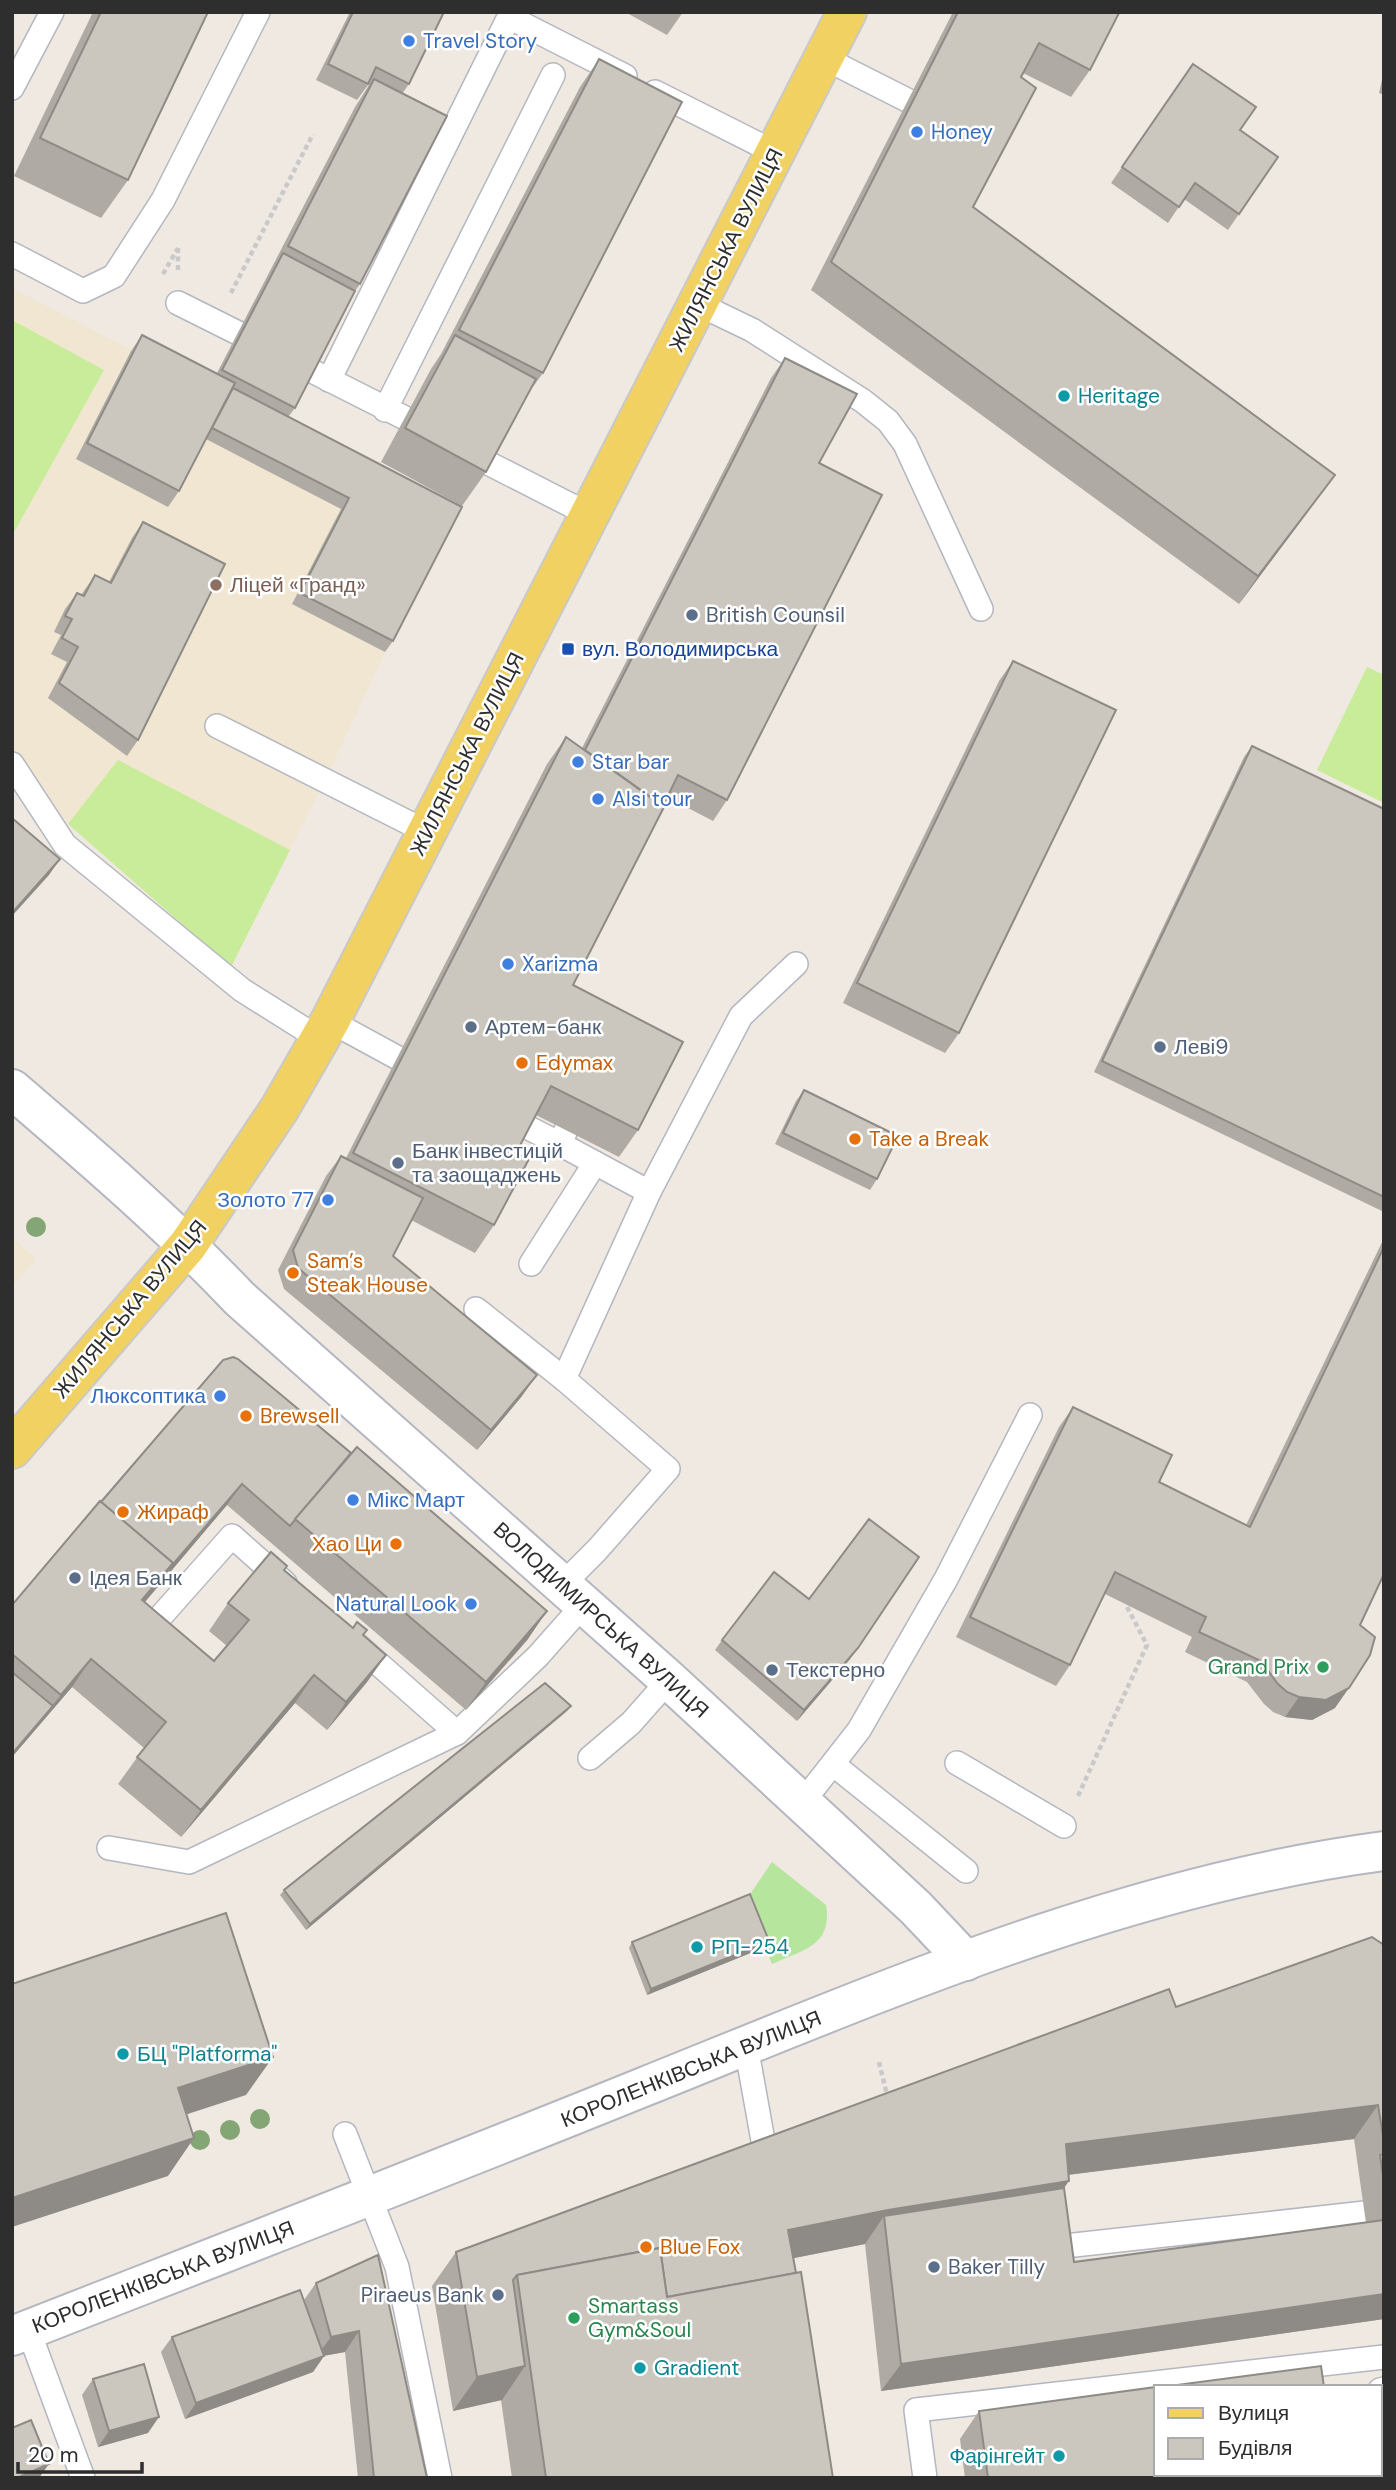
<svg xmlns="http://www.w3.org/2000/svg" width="1396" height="2490" font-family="'DM Sans',sans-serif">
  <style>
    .education { fill: #f0e6d1 }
    .green { fill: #b6e59e }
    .pitch { fill: #c9ec9a }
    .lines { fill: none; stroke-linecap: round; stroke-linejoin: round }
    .service-casing { stroke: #b4b7c1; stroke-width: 26 }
    .tertiary-casing { stroke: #b4b7c1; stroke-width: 42 }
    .secondary-casing { stroke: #b4b7c1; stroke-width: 42 }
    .primary-casing { stroke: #c9c9c9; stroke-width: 42 }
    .path { stroke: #c9c9c9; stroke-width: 4.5; stroke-dasharray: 5 3.5; stroke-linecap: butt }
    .service { stroke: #fff; stroke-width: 23 }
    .tertiary { stroke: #fff; stroke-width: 38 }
    .secondary { stroke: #fff; stroke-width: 38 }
    .primary { stroke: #f2d163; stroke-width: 38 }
    .tree { fill: #84a574 }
    .wall { fill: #afaba4; fill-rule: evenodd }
    .shaded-wall { fill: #8e8b86 }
    .building { fill: #cbc7bf; stroke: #8e8b86; stroke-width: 2 }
    .shop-dot { fill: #3f7fe0; stroke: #fff; stroke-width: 2.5 }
    .culture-dot { fill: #0f9aa8; stroke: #fff; stroke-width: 2.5 }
    .education-dot { fill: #8d6e63; stroke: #fff; stroke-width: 2.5 }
    .service-dot { fill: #5c6f8a; stroke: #fff; stroke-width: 2.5 }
    .transit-dot { fill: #1a4fb4; stroke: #fff; stroke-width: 2.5 }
    .food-dot { fill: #e8710a; stroke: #fff; stroke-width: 2.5 }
    .leisure-dot { fill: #2e9e5b; stroke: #fff; stroke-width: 2.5 }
    .labels { text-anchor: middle; stroke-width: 5; stroke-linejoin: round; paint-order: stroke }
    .shop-label { font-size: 21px; fill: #366cbe; stroke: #fff; text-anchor: start }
    .street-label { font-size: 21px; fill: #2e2e2e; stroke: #fff }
    .culture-label { font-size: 21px; fill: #0d838f; stroke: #fff; text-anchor: start }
    .education-label { font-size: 21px; fill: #785e54; stroke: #fff; text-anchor: start }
    .service-label { font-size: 21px; fill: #4e5e75; stroke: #fff; text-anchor: start }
    .transit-label { font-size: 21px; fill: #164399; stroke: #fff; text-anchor: start }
    .food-label { font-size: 21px; fill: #c56008; stroke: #fff; text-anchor: start }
    .leisure-label { font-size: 21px; fill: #27864d; stroke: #fff; text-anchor: end }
  </style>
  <rect width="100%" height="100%" fill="#efe9e1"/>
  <!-- education -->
  <g class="education">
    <polygon points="12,288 454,518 385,652 325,780 231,967 68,824 12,751"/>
    <polygon points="12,1237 36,1259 12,1287"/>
  </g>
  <!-- green -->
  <path class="green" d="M772,1862L826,1905C833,1946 802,1950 772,1964L746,1900Z"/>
  <!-- pitch -->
  <g class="pitch">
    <polygon points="12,320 104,370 12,536"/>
    <polygon points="1367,667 1384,675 1384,803 1317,770"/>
    <polygon points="118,760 290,850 231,967 68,824"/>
  </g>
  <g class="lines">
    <defs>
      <g id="service">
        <polyline points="824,58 909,101"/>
        <polyline points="12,88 52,12"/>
        <polyline points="655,92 776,153"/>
        <polyline points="12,254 83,291 114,276 163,200 258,12"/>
        <polyline points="178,303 238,333"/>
        <polyline points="698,304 752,330 863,401 888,421 905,444 981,609"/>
        <polyline points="316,373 405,418"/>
        <polyline points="329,380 509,17 625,76"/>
        <polyline points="385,410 553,75"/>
        <polyline points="486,462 590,515"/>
        <polyline points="217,726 427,832"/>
        <polyline points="12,764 65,845 242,990 320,1039"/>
        <polyline points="330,1021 398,1058"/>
        <polyline points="525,1126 560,1144"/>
        <polyline points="649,1192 741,1016 796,964"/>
        <polyline points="531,1264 595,1163"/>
        <polyline points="476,1309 564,1379"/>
        <polyline points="562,1585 597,1550 668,1469 564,1379 649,1192 560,1144 566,1130"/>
        <polyline points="154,1624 232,1536 285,1583"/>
        <polyline points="356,1644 457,1733 538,1656 584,1604"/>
        <polyline points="590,1758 631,1723 669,1680"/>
        <polyline points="957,1763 1064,1826"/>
        <polyline points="834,1765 966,1871"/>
        <polyline points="802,1803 859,1730 946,1579 1030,1415"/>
        <polyline points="109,1848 189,1862 457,1733"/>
        <polyline points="746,2046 767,2163"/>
        <polyline points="345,2134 397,2267 440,2478"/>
        <polyline points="1065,2246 1365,2213"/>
        <polyline points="28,2329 83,2478"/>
        <polyline points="1380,2390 1384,2389"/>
        <polyline points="1344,2474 1345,2478"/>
        <polyline points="925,2478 916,2410 1384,2357"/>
      </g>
      <path id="tertiary" d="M12,1089C90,1156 168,1223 239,1298L669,1680L916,1908L966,1961"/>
      <path id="secondary" d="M12,2336C224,2253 436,2171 646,2086C885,1990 1127,1885 1384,1851"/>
      <polyline id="primary" points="12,1449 188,1245 280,1108 330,1021 847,12"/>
    </defs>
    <!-- service casing -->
    <use href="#service" class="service-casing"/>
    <!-- tertiary casing -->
    <use href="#tertiary" class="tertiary-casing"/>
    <!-- secondary casing -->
    <use href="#secondary" class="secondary-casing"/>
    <!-- primary casing -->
    <use href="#primary" class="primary-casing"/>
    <!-- path -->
    <g class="path">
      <polyline points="178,248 178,271"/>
      <polyline points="163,274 178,248"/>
      <polyline points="231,293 313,134"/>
      <polyline points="1078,1796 1147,1645 1126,1605"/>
      <polyline points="879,2062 888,2099"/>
    </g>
    <!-- service -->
    <use href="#service" class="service"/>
    <!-- tertiary -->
    <use href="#tertiary" class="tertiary"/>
    <!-- secondary -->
    <use href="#secondary" class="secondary"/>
    <!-- primary -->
    <use href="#primary" class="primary"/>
  </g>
  <!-- trees -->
  <g class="tree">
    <circle cx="36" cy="1227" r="10"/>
    <circle cx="260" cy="2119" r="10"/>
    <circle cx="230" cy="2130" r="10"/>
    <circle cx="200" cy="2140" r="10"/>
  </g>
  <!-- wall -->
  <g class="wall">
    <polygon points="93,12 208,12 128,180 101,218 14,176"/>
    <polygon points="350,12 444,12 409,84 402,94 360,284 355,291 295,408 288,417 462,507 393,641 385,652 292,604 341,509 206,439 179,491 168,507 76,459 131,351 142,335 217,373 355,107 369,85 368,85 357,100 316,80"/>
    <polygon points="625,12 683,12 667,35"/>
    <polygon points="953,12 1119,12 1090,70 1071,97 1023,73 973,207 1315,502 1239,604 811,290"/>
    <polygon points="599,59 543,373 530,391 486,472 462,506 381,462 431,369 441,354 580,87"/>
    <polygon points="1193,64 1240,130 1278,157 1228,230 1184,199 1168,223 1111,183"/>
    <polygon points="1384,71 1384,95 1379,93"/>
    <polygon points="785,358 819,463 727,800 713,821 667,797 573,985 638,1130 619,1157 536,1115 516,1153 494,1225 475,1253 411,1220 393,1256 522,1396 477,1450 284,1289 278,1270 326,1176 341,1156 346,1158 547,764 566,737 582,748 771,378"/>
    <polygon points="143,522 138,740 127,756 48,698 67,662 51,654 61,635 54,632 65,609 77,593 81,595 95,575 109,582 132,538"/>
    <polygon points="1013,661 959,1033 945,1053 843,1003 999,681"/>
    <polygon points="1252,746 1384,809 1384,1212 1094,1072 1244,757"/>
    <polygon points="804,1090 877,1179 870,1190 775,1144 796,1101"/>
    <polygon points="1384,1238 1384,1574 1360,1625 1335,1708 1312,1720 1285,1717 1273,1712 1264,1704 1247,1682 1185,1652 1192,1637 1105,1594 1070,1665 1056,1686 956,1637 1059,1427 1073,1407 1159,1482 1246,1525"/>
    <polygon points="223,1360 528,1639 466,1710 227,1505 144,1602 214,1661 227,1646 209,1631 228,1603 284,1570 386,1655 367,1682 327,1730 295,1703 181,1837 118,1784 144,1748 72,1687 12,1757 12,1605"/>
    <polygon points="722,1640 850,1659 797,1721 715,1650"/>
    <polygon points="567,1711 306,1930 280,1895 284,1890"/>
    <polygon points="769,1941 765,1947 647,1995 629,1948 632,1942"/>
    <path d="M1384,1945V2319L881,2391L865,2244L794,2258L833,2478H512L501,2400L453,2411L432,2286L456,2252L1176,2007ZM1354,2139L1366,2223L1074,2262L1064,2188L1068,2175Z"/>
    <polygon points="378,2255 427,2478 358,2478 345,2352 324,2356 313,2372 185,2419 161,2352 172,2337 304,2300 316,2283"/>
    <polygon points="93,2379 148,2433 98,2447 82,2395"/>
    <polygon points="1384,2391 1384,2478 1381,2478 1380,2394 1382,2392"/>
    <polygon points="979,2411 1339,2478 965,2478 960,2439"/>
  </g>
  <!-- shaded-wall -->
  <g class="shaded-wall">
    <polygon points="1335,475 1315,502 1239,604 1258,576"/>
    <polygon points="60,859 49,875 12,916 12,913"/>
    <polygon points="537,1375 522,1396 477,1450 491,1430"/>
    <polygon points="242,1484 227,1505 123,1628 142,1600"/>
    <polygon points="547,1611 528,1639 466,1710 486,1682"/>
    <polygon points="858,1648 850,1659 797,1721 804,1710"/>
    <polygon points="386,1655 367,1682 327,1730 346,1702"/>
    <polygon points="91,1659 72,1687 12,1757 12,1754"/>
    <polygon points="314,1675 295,1703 181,1837 201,1810"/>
    <polygon points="1349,1688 1335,1708 1312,1720 1285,1717 1299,1697"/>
    <polygon points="571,1706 567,1711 306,1930 310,1924"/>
    <polygon points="769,1941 765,1947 647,1995 651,1989"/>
    <polygon points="273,2057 246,2095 151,2126 178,2088"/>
    <polygon points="1378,2105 1354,2139 1042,2178 1066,2144"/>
    <polygon points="194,2138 168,2176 12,2227 12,2198"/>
    <polygon points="1069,2181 1045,2215 884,2216 865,2244 764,2264 788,2230 888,2210"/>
    <polygon points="1384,2294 1384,2319 881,2391 901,2364"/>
    <polygon points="359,2331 345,2352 316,2357 331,2337"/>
    <polygon points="324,2356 313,2372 185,2419 196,2403"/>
    <polygon points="525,2366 502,2400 453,2411 477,2377"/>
    <polygon points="159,2417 148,2433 98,2447 109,2431"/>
    <polygon points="49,2464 39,2478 17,2478"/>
  </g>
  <!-- building -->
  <g class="building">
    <polygon points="101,12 208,12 128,180 40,138"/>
    <polygon points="353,12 444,12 409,84 376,67 368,84 328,64"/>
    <polygon points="958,12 1119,13 1090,70 1039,43 1021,77 1036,88 973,207 1335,475 1258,576 831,262"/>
    <polygon points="599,59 682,102 543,373 459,330"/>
    <polygon points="1193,64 1256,107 1240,130 1278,157 1239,214 1195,183 1179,207 1122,167"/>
    <polygon points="374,79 447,116 360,284 288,246"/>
    <polygon points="283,253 355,291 295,408 222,370"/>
    <polygon points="142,335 235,383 179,491 87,443"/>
    <polygon points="455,335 536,379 486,472 405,428"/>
    <polygon points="785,358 857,394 819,463 882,495 727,800 678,775 663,806 585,750"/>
    <polygon points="233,388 462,507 393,641 300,593 349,498 212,428"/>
    <polygon points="143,522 225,564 138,740 59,683 78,647 62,638 72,619 65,616 77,593 84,596 95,575 111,583"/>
    <polygon points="1013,661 1116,710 959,1033 857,983"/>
    <polygon points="566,737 664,807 573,985 683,1042 638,1130 551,1086 516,1153 529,1159 494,1225 353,1153"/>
    <polygon points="1252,746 1384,809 1384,1197 1102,1061"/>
    <polygon points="12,818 60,859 12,913"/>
    <polygon points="804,1090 898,1136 877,1179 783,1133"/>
    <polygon points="341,1156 423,1198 393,1256 537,1375 491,1430 298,1268 293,1250"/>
    <polygon points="1384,1247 1384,1574 1360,1625 1375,1637 1370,1655 1349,1688 1326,1700 1299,1697 1287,1692 1278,1684 1261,1661 1199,1632 1206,1617 1115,1572 1070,1665 970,1617 1073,1407 1172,1455 1159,1482 1250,1527"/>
    <polygon points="233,1357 238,1359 351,1453 290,1526 242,1484 168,1570 173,1563 101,1502 223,1360"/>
    <polygon points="357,1447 547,1611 486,1682 295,1519"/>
    <polygon points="100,1501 173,1563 142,1600 214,1661 249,1620 228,1603 271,1552 287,1566 284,1570 353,1628 357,1622 367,1630 363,1635 386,1655 346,1702 314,1675 201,1810 137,1757 166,1722 91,1659 61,1695 12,1654 12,1605"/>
    <polygon points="869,1519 919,1557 858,1648 804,1710 722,1640 774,1572 809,1599"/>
    <polygon points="12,1672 53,1706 12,1754"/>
    <polygon points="545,1683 571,1706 310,1924 284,1890"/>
    <polygon points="750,1894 769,1941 651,1989 632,1942"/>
    <polygon points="226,1913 273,2057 178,2088 194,2138 12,2198 12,1984"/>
    <polygon points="1372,1937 1384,1945 1384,2142 1378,2105 1066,2144 1069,2181 888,2210 788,2230 796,2273 667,2297 660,2248 517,2275 513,2280 525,2366 477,2377 456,2252 1169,1989 1176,2007"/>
    <polygon points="1384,2154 1384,2182 1380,2155"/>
    <polygon points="1064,2188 1074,2262 1384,2220 1384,2294 901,2364 884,2216"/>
    <polygon points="660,2248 667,2297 801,2272 833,2478 546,2478 517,2275"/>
    <polygon points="378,2255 427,2478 374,2478 359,2331 331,2337 316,2283"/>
    <polygon points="300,2290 324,2356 196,2403 172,2337"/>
    <polygon points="144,2364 159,2417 109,2431 93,2379"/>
    <polygon points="1321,2366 1324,2387 1162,2387"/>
    <polygon points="1156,2387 1156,2474 1339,2474 1339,2478 988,2478 979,2411"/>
    <polygon points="31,2420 49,2464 17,2478 12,2478 12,2428"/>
  </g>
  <!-- markers -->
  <g class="shop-dot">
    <circle cx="409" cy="41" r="7"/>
    <circle cx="917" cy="132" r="7"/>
    <circle cx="578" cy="762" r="7"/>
    <circle cx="598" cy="799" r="7"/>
    <circle cx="508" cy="964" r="7"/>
    <circle cx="328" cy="1200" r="7"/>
    <circle cx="220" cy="1396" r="7"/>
    <circle cx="353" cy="1500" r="7"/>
    <circle cx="471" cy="1604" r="7"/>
  </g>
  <g class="culture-dot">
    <circle cx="1064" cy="396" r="7"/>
    <circle cx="697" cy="1947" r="7"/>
    <circle cx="123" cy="2054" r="7"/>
    <circle cx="640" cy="2368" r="7"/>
    <circle cx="1059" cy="2456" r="7"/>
  </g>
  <circle class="education-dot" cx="216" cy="585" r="7"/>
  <g class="service-dot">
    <circle cx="692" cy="615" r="7"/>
    <circle cx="471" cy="1027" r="7"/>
    <circle cx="1160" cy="1047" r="7"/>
    <circle cx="398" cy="1163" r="7"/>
    <circle cx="75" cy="1578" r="7"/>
    <circle cx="772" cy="1670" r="7"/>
    <circle cx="934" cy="2267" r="7"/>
    <circle cx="498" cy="2295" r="7"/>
  </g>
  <rect class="transit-dot" x="561" y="642" width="14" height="14" rx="3.5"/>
  <g class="food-dot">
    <circle cx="522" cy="1063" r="7"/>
    <circle cx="855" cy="1139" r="7"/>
    <circle cx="293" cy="1273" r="7"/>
    <circle cx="246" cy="1416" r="7"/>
    <circle cx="123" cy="1512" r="7"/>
    <circle cx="396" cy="1544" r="7"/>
    <circle cx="646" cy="2247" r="7"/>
  </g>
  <g class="leisure-dot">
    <circle cx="1323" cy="1667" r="7"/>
    <circle cx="574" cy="2318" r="7"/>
  </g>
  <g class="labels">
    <!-- shop labels -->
    <g class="shop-label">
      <text x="423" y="48">Travel Story</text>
      <text x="931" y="139">Honey</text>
      <text x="592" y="769">Star bar</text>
      <text x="612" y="806">Alsi tour</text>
      <text x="522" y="971">Xarizma</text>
      <text x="314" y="1207" text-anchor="end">Золото 77</text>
      <text x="206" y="1403" text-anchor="end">Люксоптика</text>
      <text x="367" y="1507">Мікс Март</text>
      <text x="457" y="1611" text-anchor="end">Natural Look</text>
    </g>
    <!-- street labels -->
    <g class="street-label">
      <text transform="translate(726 250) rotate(-63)" y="7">ЖИЛЯНСЬКА ВУЛИЦЯ</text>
      <text transform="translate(467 754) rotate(-63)" y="7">ЖИЛЯНСЬКА ВУЛИЦЯ</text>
      <text transform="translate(130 1309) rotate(-50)" y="7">ЖИЛЯНСЬКА ВУЛИЦЯ</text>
      <text transform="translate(601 1620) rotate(42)" y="7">ВОЛОДИМИРСЬКА ВУЛИЦЯ</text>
      <text transform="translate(691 2069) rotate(-22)" y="7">КОРОЛЕНКІВСЬКА ВУЛИЦЯ</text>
      <text transform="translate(163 2277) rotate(-21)" y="7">КОРОЛЕНКІВСЬКА ВУЛИЦЯ</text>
    </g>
    <!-- culture labels -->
    <g class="culture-label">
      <text x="1078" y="403">Heritage</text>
      <text x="711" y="1954">РП-254</text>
      <text x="137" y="2061">БЦ "Platforma"</text>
      <text x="654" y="2375">Gradient</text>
      <text x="1045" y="2463" text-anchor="end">Фарінгейт</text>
    </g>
    <!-- education labels -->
    <g class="education-label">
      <text x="230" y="592">Ліцей «Гранд»</text>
    </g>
    <!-- service labels -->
    <g class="service-label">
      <text x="706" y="622">British Counsil</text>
      <text x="485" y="1034">Артем-банк</text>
      <text x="1174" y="1054">Леві9</text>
      <text x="412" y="1158">Банк інвестицій<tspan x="412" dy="24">та заощаджень</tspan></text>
      <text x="89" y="1585">Ідея Банк</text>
      <text x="786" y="1677">Текстерно</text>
      <text x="948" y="2274">Baker Tilly</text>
      <text x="484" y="2302" text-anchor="end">Piraeus Bank</text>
    </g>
    <!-- transit labels -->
    <g class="transit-label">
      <text x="582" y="656">вул. Володимирська</text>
    </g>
    <!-- food labels -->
    <g class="food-label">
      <text x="536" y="1070">Edymax</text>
      <text x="869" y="1146">Take a Break</text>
      <text x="307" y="1268">Sam’s<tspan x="307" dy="24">Steak House</tspan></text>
      <text x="260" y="1423">Brewsell</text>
      <text x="137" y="1519">Жираф</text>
      <text x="382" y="1551" text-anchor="end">Хао Ци</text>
      <text x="660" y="2254">Blue Fox</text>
    </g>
    <!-- leisure labels -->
    <g class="leisure-label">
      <text x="1309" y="1674">Grand Prix</text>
      <text x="588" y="2313" text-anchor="start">Smartass<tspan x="588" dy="24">Gym&amp;Soul</tspan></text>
    </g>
  </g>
  <!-- border -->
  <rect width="1396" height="2490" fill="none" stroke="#2e2e2e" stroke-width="28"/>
  <!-- legend -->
  <rect x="1154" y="2385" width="228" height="91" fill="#ffffff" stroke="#ababab" stroke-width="2"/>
  <rect x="1168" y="2408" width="35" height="10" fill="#f2d163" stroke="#ababab" stroke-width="2"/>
  <text x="1218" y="2420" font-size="21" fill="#2e2e2e">Вулиця</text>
  <rect x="1168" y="2438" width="35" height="21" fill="#cbc7bf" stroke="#ababab" stroke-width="2"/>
  <text x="1218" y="2455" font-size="21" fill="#2e2e2e">Будівля</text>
  <!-- scale -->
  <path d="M18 2462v10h124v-10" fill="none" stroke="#2e2e2e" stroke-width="3.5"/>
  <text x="28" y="2462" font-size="21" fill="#2e2e2e" stroke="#ffffff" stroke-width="5" paint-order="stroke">20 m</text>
</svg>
